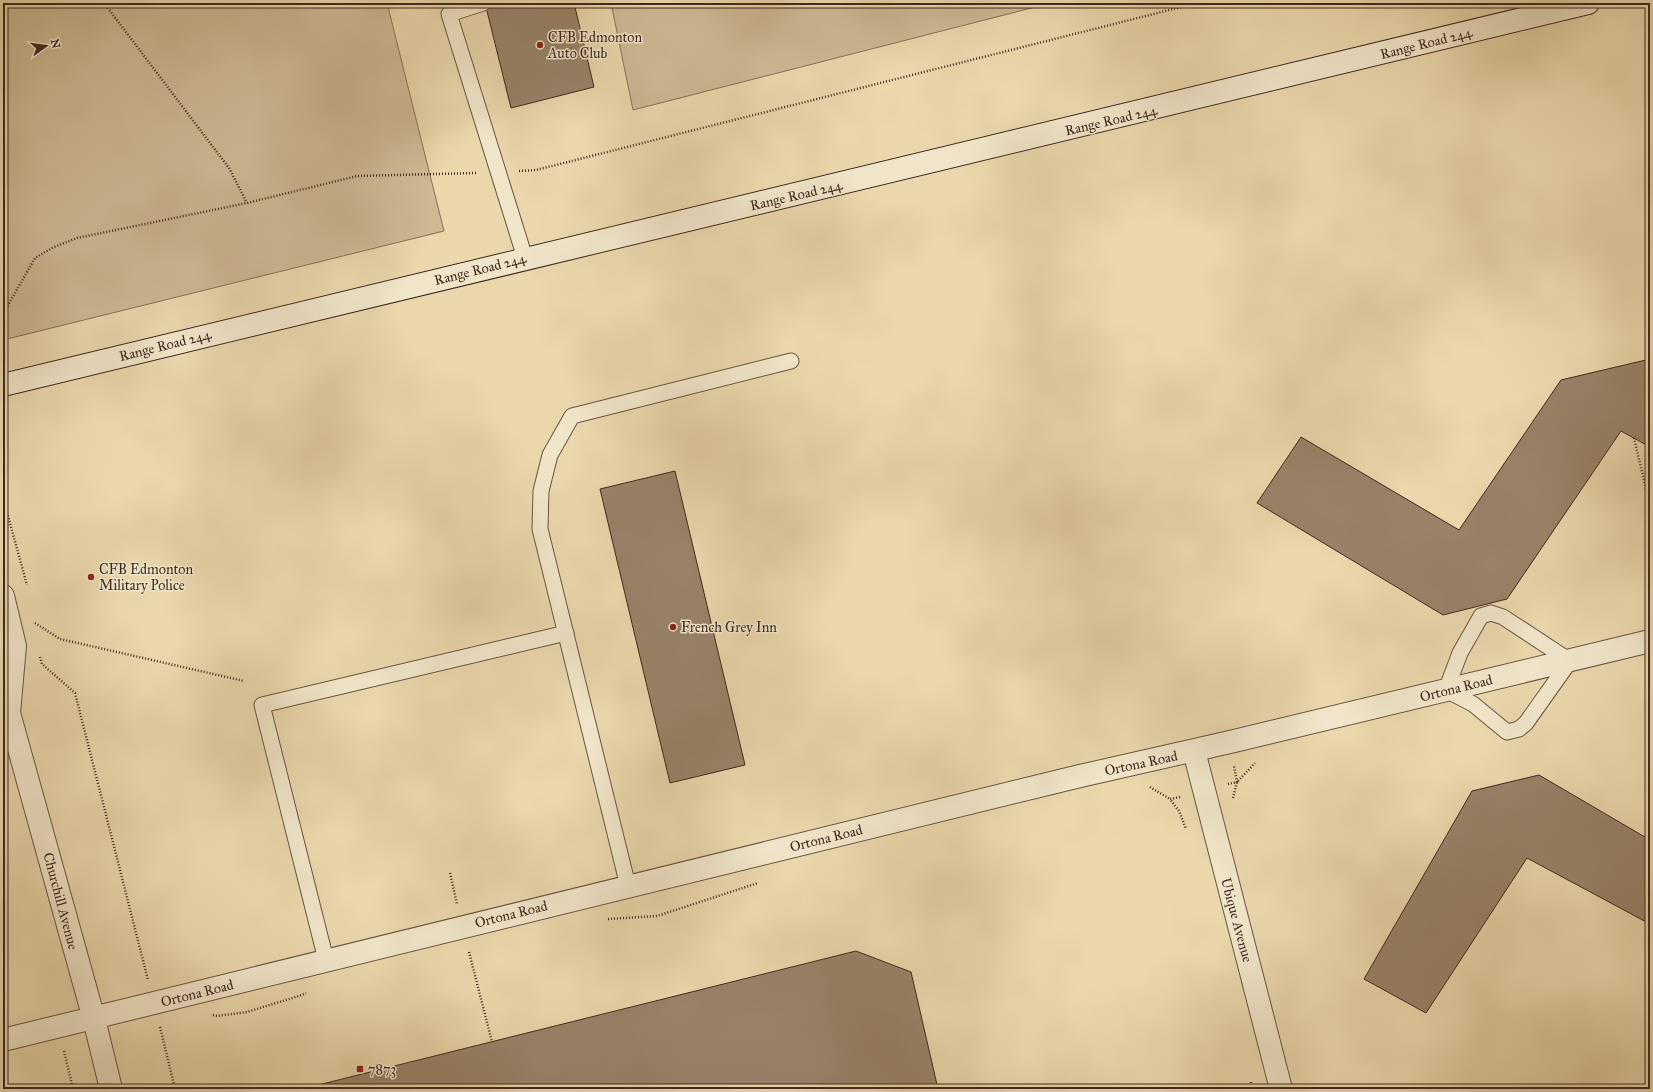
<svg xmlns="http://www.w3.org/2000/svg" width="1653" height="1092" font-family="'IM FELL Great Primer',serif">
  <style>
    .green { fill: #cdb994; stroke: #86715a }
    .building { fill: #988369; stroke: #402920 }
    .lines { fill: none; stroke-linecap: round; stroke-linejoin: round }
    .lane-casing { stroke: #6a5443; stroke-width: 17 }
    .street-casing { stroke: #6a5443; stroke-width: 24 }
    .secondary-casing { stroke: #402920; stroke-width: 24 }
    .path { stroke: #402920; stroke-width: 2.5; stroke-dasharray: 1 2; stroke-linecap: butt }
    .lane { stroke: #f1e5c9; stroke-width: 15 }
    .street { stroke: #f1e5c9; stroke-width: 22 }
    .secondary { stroke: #f1e5c9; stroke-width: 22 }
    .poi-dot { fill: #8f2418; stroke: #f1e5c9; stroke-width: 1.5 }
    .labels { text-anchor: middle; stroke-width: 3; stroke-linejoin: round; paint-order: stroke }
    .poi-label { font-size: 14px; fill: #402920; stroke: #f1e5c9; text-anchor: start }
    .street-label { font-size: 14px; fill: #402920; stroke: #f1e5c9 }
  </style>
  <rect width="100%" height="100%" fill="#ead7ac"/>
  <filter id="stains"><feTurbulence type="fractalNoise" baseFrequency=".005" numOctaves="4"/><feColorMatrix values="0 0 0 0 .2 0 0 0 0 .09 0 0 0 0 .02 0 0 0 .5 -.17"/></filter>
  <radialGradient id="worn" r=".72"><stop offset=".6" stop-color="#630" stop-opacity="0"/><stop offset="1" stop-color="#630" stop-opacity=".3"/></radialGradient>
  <!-- green -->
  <g class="green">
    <polygon points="3,3 387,3 444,231 3,340"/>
    <polygon points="611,3 1051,3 633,110"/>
  </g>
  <!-- building -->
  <g class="building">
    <polygon points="485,3 574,3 594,87 511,108"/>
    <polygon points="1650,359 1650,447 1621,431 1507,599 1443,615 1257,503 1301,437 1459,530 1561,380"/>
    <polygon points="675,471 745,765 670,783 600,489"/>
    <polygon points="1539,775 1650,840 1650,924 1527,858 1426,1013 1364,979 1472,791"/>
    <polygon points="856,951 911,972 938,1089 302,1089"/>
  </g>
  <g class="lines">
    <defs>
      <g id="lane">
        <polyline points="483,3 449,14 525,258"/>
        <polygon points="1491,613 1503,617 1570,661 1526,723 1519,729 1507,732 1473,704 1446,690 1460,653 1481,616"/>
        <polyline points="628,886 540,529 541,491 550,455 572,416 791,361"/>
        <polyline points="326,960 262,705 566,633"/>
      </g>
      <g id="street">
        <polyline points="3,596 15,646 9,713"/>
        <polyline points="3,701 9,713 94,1019 111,1089"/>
        <polyline points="1194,751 1281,1089"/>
        <polyline points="3,1040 1080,776 1230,742 1650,641"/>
      </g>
      <path id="secondary" d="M3,385C531,257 1060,133 1588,3"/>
    </defs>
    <!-- lane casing -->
    <use href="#lane" class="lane-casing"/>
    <!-- street casing -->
    <use href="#street" class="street-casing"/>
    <!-- secondary casing -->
    <use href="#secondary" class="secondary-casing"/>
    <!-- path -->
    <g class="path">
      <polyline points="104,3 229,168 247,203"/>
      <polyline points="519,171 536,170 1197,3"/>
      <polyline points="3,314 35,258 54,247 77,238 247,203 357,176 476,173"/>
      <polyline points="1634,438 1650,506"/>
      <polyline points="3,498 27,585"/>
      <polyline points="35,623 60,639 244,681"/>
      <polyline points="40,657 42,664 75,693 148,980"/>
      <polyline points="1228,784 1237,782 1234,766"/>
      <polyline points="1150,787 1170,799"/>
      <polyline points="1180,797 1170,799 1179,811 1186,829"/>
      <polyline points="1233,798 1237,782 1255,763"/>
      <polyline points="450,873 457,904"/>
      <polyline points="608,919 657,916 758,883"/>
      <polyline points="469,952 492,1042"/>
      <polyline points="213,1015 217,1016 247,1012 302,995 306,993"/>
      <polyline points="160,1027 175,1089"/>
      <polyline points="64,1051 73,1089"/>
      <polyline points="1251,1082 1253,1089"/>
    </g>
    <!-- lane -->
    <use href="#lane" class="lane"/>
    <!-- street -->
    <use href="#street" class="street"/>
    <!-- secondary -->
    <use href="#secondary" class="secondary"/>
  </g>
  <!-- markers -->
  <g class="poi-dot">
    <circle cx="540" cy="45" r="4"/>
    <circle cx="91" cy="577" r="4"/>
    <circle cx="673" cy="627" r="4"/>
    <rect x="356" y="1065" width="8" height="8" rx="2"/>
  </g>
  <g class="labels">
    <!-- poi labels -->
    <g class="poi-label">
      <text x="548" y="42">CFB Edmonton<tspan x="548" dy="16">Auto Club</tspan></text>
      <text x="99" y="574">CFB Edmonton<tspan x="99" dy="16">Military Police</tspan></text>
      <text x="681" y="632">French Grey Inn</text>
      <text x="368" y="1074">7873</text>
    </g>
    <!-- street labels -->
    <g class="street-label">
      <text transform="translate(1426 43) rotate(-14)" y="5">Range Road 244</text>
      <text transform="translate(1111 120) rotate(-13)" y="5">Range Road 244</text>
      <text transform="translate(796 195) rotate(-13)" y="5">Range Road 244</text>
      <text transform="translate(480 269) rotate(-14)" y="5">Range Road 244</text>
      <text transform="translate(165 345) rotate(-14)" y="5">Range Road 244</text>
      <text transform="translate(1456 688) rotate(-14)" y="5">Ortona Road</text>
      <text transform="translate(1141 763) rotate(-12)" y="5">Ortona Road</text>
      <text transform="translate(826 838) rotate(-14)" y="5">Ortona Road</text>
      <text transform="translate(61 901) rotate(75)" y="5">Churchill Avenue</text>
      <text transform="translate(511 914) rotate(-14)" y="5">Ortona Road</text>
      <text transform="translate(1237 920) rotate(75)" y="5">Ubique Avenue</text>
      <text transform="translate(197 993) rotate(-14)" y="5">Ortona Road</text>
    </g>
  </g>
  <!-- margin -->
  <rect width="1653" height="1092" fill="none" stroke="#ead7ac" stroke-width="16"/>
  <rect x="4" y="4" width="1645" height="1084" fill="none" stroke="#402920" stroke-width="2"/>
  <rect x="8" y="8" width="1637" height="1076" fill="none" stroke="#402920"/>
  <!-- north arrow -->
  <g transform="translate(46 46) rotate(76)" stroke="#f1e5c9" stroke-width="3" paint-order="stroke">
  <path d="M0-3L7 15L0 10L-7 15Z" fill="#402920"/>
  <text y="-6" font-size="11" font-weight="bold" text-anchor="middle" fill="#402920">N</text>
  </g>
  <rect width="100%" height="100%" filter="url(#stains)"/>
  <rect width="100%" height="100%" fill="url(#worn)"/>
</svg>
